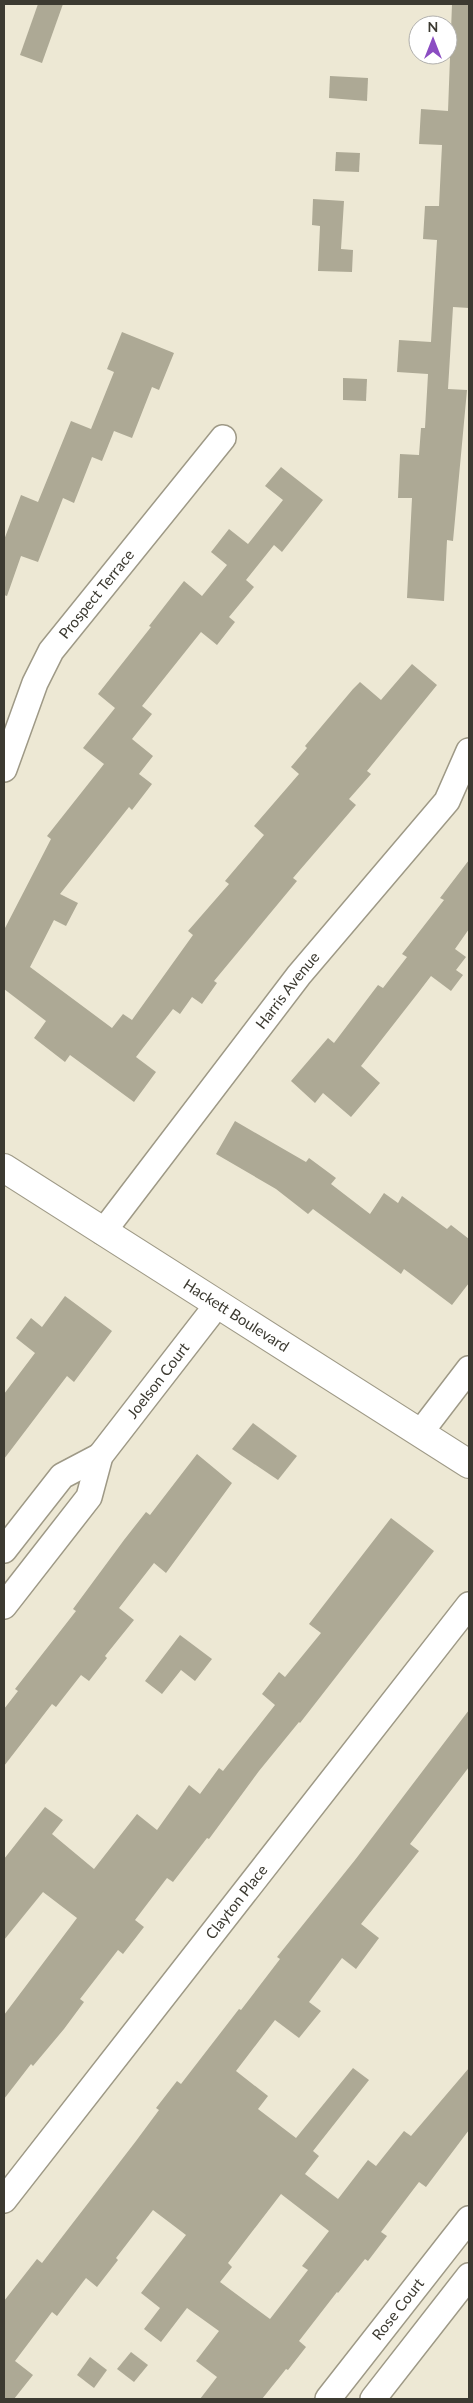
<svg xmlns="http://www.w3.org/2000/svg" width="473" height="2403" font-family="Lato,sans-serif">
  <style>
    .building { fill: #ada995; fill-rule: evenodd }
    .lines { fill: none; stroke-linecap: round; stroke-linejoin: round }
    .minor-casing { stroke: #9e9986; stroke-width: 28 }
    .tertiary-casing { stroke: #9e9986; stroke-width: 30 }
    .minor { stroke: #fff; stroke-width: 25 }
    .tertiary { stroke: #fff; stroke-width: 28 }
    .labels { text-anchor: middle; stroke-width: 4.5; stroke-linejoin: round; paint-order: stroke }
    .street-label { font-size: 15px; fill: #3c3a31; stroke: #fff }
  </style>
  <rect width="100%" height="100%" fill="#ede8d4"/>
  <!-- building -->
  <g class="building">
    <polygon points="38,4 63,4 42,63 20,55"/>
    <polygon points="452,4 469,4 469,308 453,307 448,389 467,390 453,541 447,540 444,601 407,598 412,498 398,498 400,454 419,455 421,428 425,428 428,374 397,372 399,340 431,342 437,240 423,239 425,206 439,206 442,145 419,144 421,109 448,111"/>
    <polygon points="330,76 368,78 367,101 329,98"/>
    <polygon points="336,152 360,153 359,172 335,171"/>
    <polygon points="313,199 344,201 341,249 353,250 352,272 318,271 320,226 312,225"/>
    <polygon points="122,332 174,353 159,390 152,387 132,438 114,431 102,461 92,457 74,503 63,498 38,562 21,556 7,596 4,595 4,540 21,495 38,502 71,421 91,429 114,372 107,369"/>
    <polygon points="343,378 367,379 366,401 343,400"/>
    <polygon points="281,467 323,500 282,552 274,545 246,580 254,587 229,617 235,622 217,645 201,632 142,706 152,714 132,739 153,756 139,774 152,784 132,810 129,807 60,894 78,903 66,926 54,920 30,967 112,1028 123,1014 132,1020 193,935 188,931 229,884 225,881 264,835 254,826 299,774 291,767 307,748 305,746 353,689 360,682 381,700 412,664 437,685 367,771 371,774 349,799 356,805 293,878 297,881 214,981 217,983 202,1004 192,997 180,1014 173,1009 136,1057 156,1072 134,1102 70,1055 65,1062 34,1038 46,1021 4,989 4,930 51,839 47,836 104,764 83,748 115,708 98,694 151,627 149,626 184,581 202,596 227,565 211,552 229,529 248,544 283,500 265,486"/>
    <polygon points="469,860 469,929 455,949 466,957 456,970 463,975 451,991 431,976 418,993 361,1066 380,1083 351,1117 323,1093 315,1103 291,1081 328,1038 334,1043 378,985 383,988 407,957 402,954 444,900 440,898"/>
    <polygon points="235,1121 306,1162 309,1158 336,1178 331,1184 370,1214 384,1193 398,1203 402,1196 447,1229 451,1225 469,1239 469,1283 452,1305 404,1269 401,1274 313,1209 308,1214 276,1189 216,1154"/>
    <polygon points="65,1296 112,1331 74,1382 67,1376 4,1459 4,1394 35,1353 16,1338 31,1318 42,1327"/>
    <polygon points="253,1423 297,1456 278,1480 232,1449"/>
    <polygon points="197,1454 232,1483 166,1573 154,1563 119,1608 134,1620 105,1656 107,1658 89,1681 81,1675 56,1707 52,1704 4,1766 4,1709 18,1691 15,1689 76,1611 73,1609 124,1540 146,1512 150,1515"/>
    <polygon points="391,1518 434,1551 300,1723 299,1722 259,1771 209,1839 207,1838 173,1882 167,1878 135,1920 144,1927 123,1954 118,1950 80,1999 84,2002 64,2029 33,2066 31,2064 4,2099 4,2015 77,1918 43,1892 4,1940 4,1859 45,1807 63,1820 52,1834 94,1869 137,1814 157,1830 189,1785 200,1794 219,1768 223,1771 275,1705 262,1694 279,1672 285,1677 321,1633 309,1624"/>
    <polygon points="180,1635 212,1659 195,1681 181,1670 162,1694 145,1681"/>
    <path d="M469,1710V1767L410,1844L419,1851L361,1924L379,1938L356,1969L342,1958L309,2002L321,2011L299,2038L275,2020L236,2071L268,2096L258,2109L296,2138L353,2068L369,2080L313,2151L319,2156L305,2174L338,2199L368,2160L376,2166L404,2131L411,2136L469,2068V2130L426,2187L419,2182L381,2232L387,2236L368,2261L365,2259L338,2293L337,2292L299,2341L306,2347L288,2370L286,2369L262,2399H200L217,2377L196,2361L219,2331L187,2308L161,2342L144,2329L160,2308L141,2293L186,2235L153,2210L116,2258L118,2260L97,2287L86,2278L57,2316L52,2312L15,2361L33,2375L14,2399H4V2301L37,2259L42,2263L136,2141L159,2110L156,2108L177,2081L181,2084L239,2009L241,2010L280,1959L277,1957L355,1860ZM281,2194L329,2231L302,2266L308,2270L270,2319L220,2282L232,2267L228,2263Z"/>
    <polygon points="131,2352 148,2365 134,2382 117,2369"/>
    <polygon points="90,2357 107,2370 94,2388 77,2375"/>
  </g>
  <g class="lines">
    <defs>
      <g id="minor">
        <path id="s1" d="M4,769L35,683L51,651L223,438"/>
        <path id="s2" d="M103,1232L299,975L447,801L469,751"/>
        <polyline points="420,1433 469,1369"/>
        <polyline points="4,1550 62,1476 100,1456"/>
        <path id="s3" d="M4,1606L89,1497L100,1456L217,1305"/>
        <path id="s4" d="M4,2200L469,1605"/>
        <path id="s5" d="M328,2399L469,2219"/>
        <polyline points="373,2399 469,2276"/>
      </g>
      <g id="tertiary">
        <path id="s6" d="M4,1168L469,1464"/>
      </g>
    </defs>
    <!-- minor casing -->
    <use href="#minor" class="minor-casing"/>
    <!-- tertiary casing -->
    <use href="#tertiary" class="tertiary-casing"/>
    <!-- minor -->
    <use href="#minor" class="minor"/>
    <!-- tertiary -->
    <use href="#tertiary" class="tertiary"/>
  </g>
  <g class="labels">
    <!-- street labels -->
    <g class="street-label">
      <text dy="5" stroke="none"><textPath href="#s1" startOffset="200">Prospect Terrace</textPath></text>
      <text dy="5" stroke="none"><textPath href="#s2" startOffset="304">Harris Avenue</textPath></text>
      <text dy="5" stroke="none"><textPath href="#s6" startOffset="275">Hackett Boulevard</textPath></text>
      <text dy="5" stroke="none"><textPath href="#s3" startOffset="276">Joelson Court</textPath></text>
      <text dy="5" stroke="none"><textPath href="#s4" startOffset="378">Clayton Place</textPath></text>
      <text dy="5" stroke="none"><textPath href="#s5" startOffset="114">Rose Court</textPath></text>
    </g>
  </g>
  <!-- border -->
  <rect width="473" height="2403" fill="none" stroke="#3c3a31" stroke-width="10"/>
  <!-- north arrow -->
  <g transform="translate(433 40)"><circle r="24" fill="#ffffff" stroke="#b1b0ad"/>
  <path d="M0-4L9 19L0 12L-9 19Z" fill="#8b4dc2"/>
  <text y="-8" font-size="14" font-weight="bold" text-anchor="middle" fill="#3c3a31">N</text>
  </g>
</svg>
